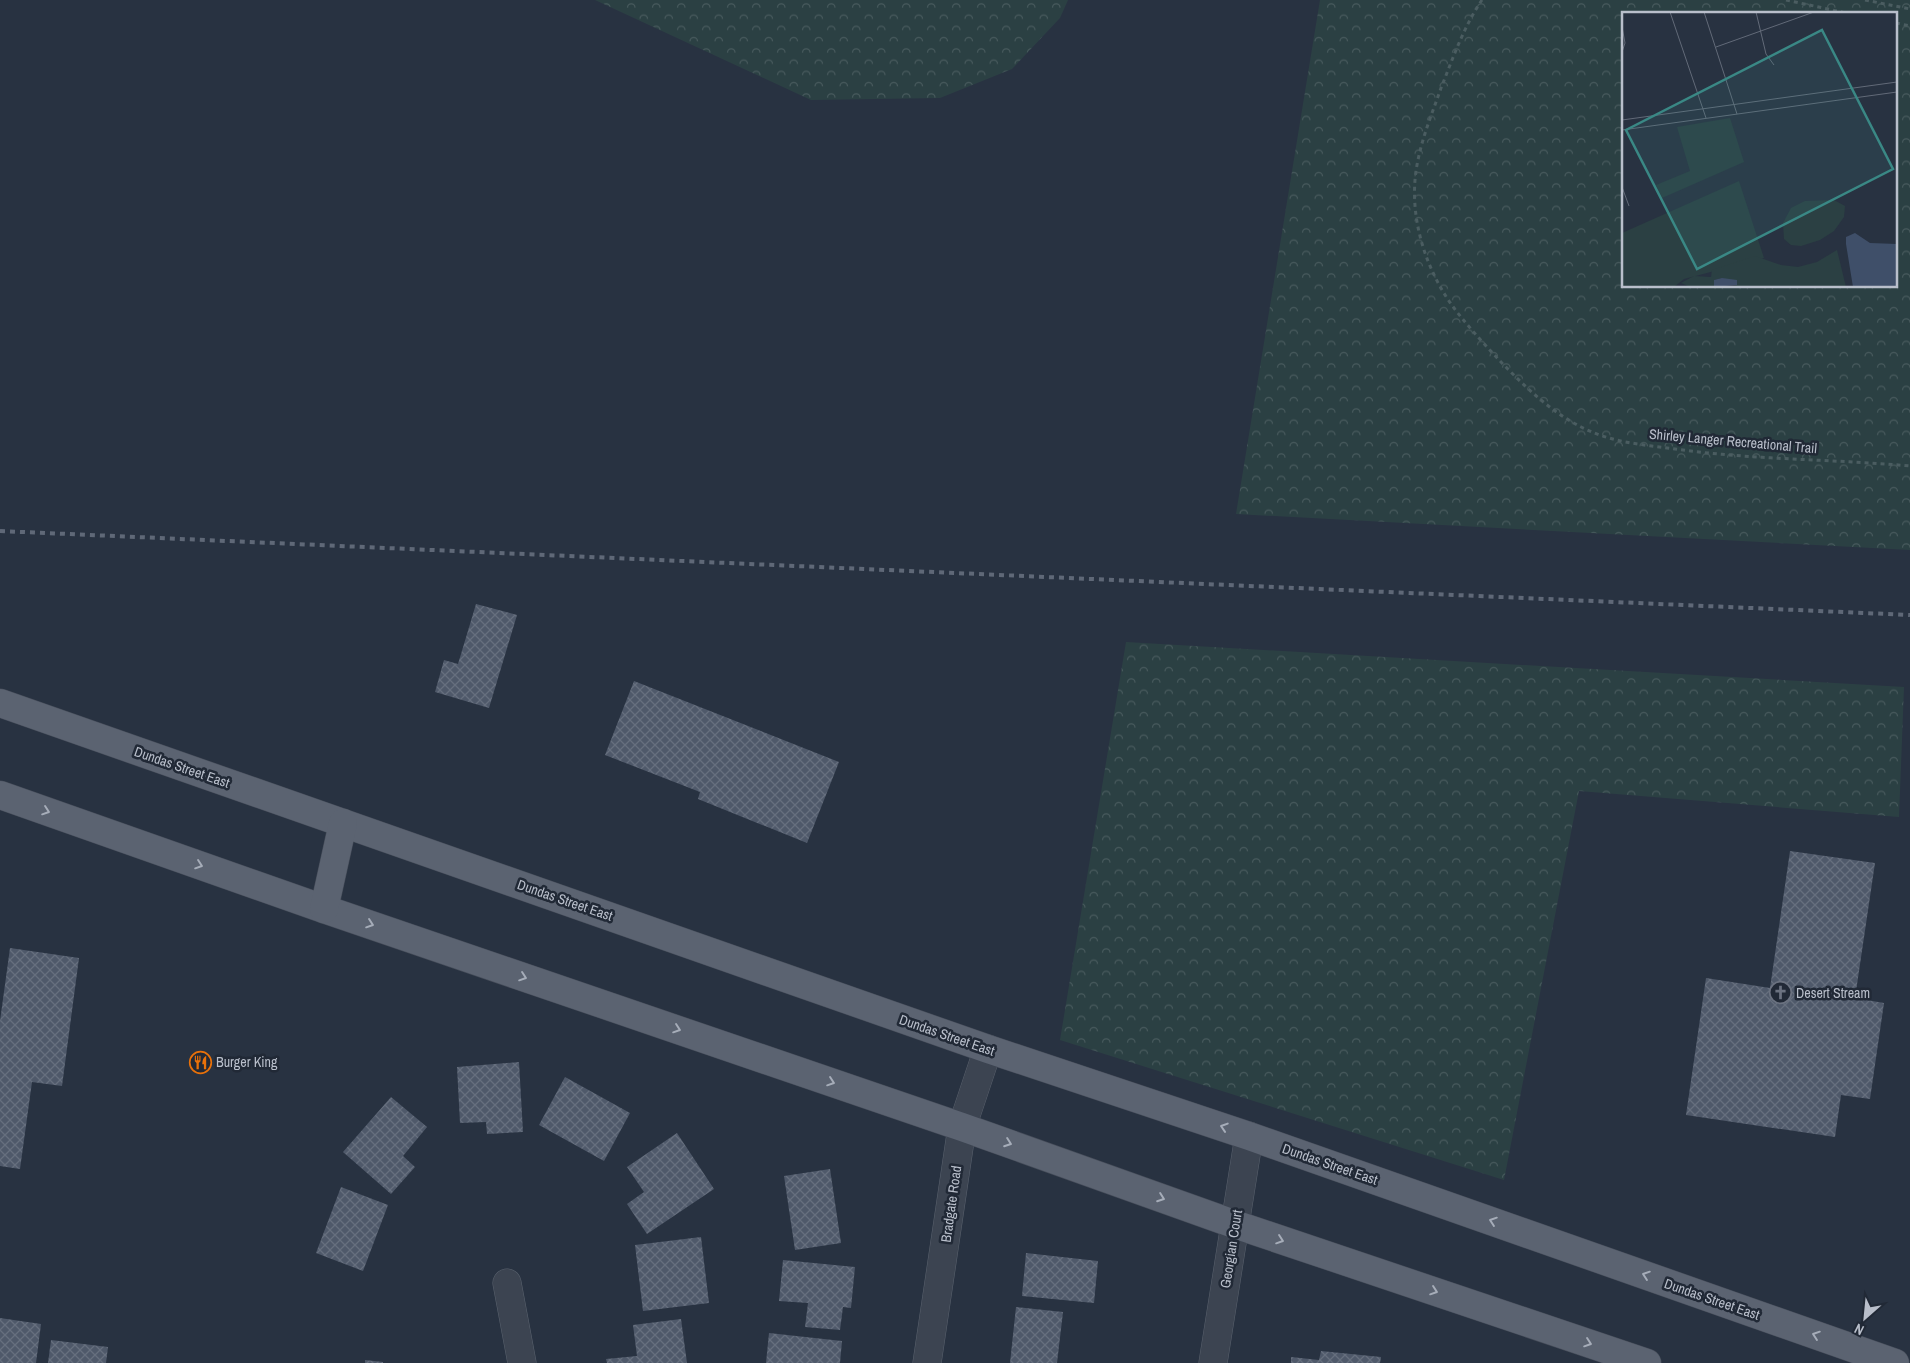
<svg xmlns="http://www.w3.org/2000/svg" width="1910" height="1363" font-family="'Archivo Narrow',sans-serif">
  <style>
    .forest { fill: url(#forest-crowns); fill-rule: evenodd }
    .building { fill: url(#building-cross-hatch) }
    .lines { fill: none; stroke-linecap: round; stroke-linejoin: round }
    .minor-casing { stroke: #5a626e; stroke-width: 29 }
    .major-casing { stroke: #464d5a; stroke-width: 29 }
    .path { stroke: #4b5d61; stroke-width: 3; stroke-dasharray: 4 4; stroke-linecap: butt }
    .minor { stroke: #3c4451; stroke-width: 28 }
    .major { stroke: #5b6371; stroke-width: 28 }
    .rail { stroke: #5f6877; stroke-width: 4; stroke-dasharray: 5 5; stroke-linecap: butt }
    .oneway { stroke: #a6adb9 }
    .labels { text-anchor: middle; stroke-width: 5; stroke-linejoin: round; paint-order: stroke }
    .street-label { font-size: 14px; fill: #b9bfcb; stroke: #212936 }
    .poi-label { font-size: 14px; fill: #b9bfcb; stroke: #212936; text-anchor: start }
    .inset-road { fill: none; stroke: #626a78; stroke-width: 1 }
    .view { fill: #3a8885; fill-opacity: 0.15; stroke: #3a8885; stroke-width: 2.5 }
    .inset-edge { fill: none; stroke: #b9bfcb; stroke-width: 2.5 }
  </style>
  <defs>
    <pattern id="forest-crowns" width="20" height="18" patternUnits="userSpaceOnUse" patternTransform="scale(1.25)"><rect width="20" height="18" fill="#2b4043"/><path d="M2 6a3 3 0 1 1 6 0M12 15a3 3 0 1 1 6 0" fill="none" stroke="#485a5d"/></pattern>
    <pattern id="building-cross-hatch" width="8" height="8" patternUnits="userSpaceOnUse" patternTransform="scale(1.25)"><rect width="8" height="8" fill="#4f596a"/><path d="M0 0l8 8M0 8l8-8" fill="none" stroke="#666f7e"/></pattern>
  </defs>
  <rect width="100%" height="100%" fill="#283241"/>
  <!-- forest -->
  <g class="forest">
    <polygon points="595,0 1068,0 1060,18 1012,69 940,98 811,100"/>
    <path d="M1320,0H1910V550L1236,514ZM1624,14H1896V286H1624Z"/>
    <polygon points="1126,642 1904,687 1899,817 1579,791 1504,1180 1060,1040"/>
  </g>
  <!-- building -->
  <g class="building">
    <polygon points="476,604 517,615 489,708 435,692 444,660 458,664"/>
    <polygon points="634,681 839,762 807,843 698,799 700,792 605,755"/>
    <polygon points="1790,851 1875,863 1855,998 1884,1003 1870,1099 1841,1095 1835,1137 1686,1115 1706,978 1770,988"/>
    <polygon points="10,948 79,958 62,1086 32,1082 20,1169 0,1166 0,1021"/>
    <polygon points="519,1062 523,1132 487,1134 486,1122 460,1123 457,1067"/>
    <polygon points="565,1077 630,1113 604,1161 539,1125"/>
    <polygon points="391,1097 427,1127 403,1156 415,1167 391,1194 343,1152"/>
    <polygon points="677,1133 714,1189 647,1234 627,1204 644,1192 627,1167"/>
    <polygon points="830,1169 841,1243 795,1250 784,1176"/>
    <polygon points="341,1187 388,1205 363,1271 316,1253"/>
    <polygon points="701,1237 709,1303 643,1311 635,1245"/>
    <polygon points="1026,1253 1098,1261 1094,1303 1022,1296"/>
    <polygon points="783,1260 855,1267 851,1308 843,1307 840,1330 805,1327 808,1303 779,1301"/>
    <polygon points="1016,1307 1063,1312 1057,1363 1010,1363"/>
    <polygon points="0,1318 41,1324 36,1363 0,1363"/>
    <polygon points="681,1319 687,1363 607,1363 606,1359 637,1356 633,1325"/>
    <polygon points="769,1333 842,1341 840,1363 766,1363"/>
    <polygon points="51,1340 108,1347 106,1363 48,1363"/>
    <polygon points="1321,1351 1381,1357 1380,1363 1291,1363 1291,1357 1319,1360"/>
    <polygon points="365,1360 383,1362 383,1363 365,1363"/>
  </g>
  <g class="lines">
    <defs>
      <g id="minor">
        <polyline points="507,1283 522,1363"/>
        <polyline points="927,1363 962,1127 988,1049"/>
        <polyline points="1213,1363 1249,1136"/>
      </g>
      <g id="major">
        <polyline points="0,703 988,1049 1249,1136 1895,1363"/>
        <polyline points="0,795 324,909 962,1127 1234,1224 1647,1363"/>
        <polyline points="324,909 343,823"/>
      </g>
    </defs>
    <!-- minor casing -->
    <use href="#minor" class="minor-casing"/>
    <!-- major casing -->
    <use href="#major" class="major-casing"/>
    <!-- path -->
    <g class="path">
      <path d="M1482,0C1464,26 1453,58 1441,88C1433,111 1423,135 1418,160C1406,214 1426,275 1461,317C1473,332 1487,347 1500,361C1531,393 1564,425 1609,438C1630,444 1653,446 1675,449C1753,460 1832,459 1910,466"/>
      <polyline points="1786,0 1851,14"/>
      <polyline points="1865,0 1910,9"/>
      <polyline points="1896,23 1910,26"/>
    </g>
    <!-- minor -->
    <use href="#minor" class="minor"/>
    <!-- major -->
    <use href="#major" class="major"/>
    <!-- rail -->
    <polyline class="rail" points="0,531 1910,615"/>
  </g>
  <!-- one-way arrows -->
  <defs><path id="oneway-chevron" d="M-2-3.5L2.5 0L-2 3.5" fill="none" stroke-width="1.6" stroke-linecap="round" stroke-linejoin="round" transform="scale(1.25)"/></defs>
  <g class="oneway">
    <use href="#oneway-chevron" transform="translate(46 811) rotate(19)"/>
    <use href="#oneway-chevron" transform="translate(199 865) rotate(19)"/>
    <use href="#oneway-chevron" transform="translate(370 924) rotate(19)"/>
    <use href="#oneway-chevron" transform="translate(523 977) rotate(19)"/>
    <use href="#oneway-chevron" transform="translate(677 1029) rotate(19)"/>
    <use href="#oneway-chevron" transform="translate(831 1082) rotate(19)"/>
    <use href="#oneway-chevron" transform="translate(1224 1127) rotate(-162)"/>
    <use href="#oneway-chevron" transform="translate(1008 1143) rotate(20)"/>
    <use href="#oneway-chevron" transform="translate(1161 1198) rotate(20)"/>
    <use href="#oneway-chevron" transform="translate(1493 1221) rotate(-161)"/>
    <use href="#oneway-chevron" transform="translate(1280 1240) rotate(19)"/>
    <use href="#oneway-chevron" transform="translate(1646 1275) rotate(-161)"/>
    <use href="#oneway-chevron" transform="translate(1434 1291) rotate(19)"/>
    <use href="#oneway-chevron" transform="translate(1816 1335) rotate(-161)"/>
    <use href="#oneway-chevron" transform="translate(1588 1343) rotate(19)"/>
  </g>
  <!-- icons -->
  <defs>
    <symbol id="church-ring" viewBox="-11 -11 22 22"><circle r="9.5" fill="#212936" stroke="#6b7280" stroke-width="1.5"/><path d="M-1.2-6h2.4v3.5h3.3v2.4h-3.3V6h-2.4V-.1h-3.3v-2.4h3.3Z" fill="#6b7280"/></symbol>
    <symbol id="restaurant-ring" viewBox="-11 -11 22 22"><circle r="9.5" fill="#212936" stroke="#e8710a" stroke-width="1.5"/><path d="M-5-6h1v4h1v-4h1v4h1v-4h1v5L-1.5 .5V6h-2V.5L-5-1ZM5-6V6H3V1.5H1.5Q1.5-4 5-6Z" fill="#e8710a"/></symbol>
  </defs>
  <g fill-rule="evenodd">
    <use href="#church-ring" x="1768" y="980" width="25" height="25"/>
    <use href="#restaurant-ring" x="188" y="1050" width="25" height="25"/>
  </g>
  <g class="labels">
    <!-- street labels -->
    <g class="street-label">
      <text transform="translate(1733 441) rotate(5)" y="5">Shirley Langer Recreational Trail</text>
      <text transform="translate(182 767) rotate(19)" y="5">Dundas Street East</text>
      <text transform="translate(565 900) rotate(19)" y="5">Dundas Street East</text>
      <text transform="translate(947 1035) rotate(19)" y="5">Dundas Street East</text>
      <text transform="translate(1330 1164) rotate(19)" y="5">Dundas Street East</text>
      <text transform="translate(951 1204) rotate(-82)" y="5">Bradgate Road</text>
      <text transform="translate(1231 1249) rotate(-81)" y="5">Georgian Court</text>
      <text transform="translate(1712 1299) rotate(19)" y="5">Dundas Street East</text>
    </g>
    <!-- poi labels -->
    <g class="poi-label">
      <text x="1796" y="998">Desert Stream</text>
      <text x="216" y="1067">Burger King</text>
    </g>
  </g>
  <!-- overview -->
  <g transform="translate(1622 12)">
    <rect width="275" height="275" fill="#283241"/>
    <path d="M108,106L122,150L40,186L34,173L68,159L55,115ZM117,169L142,246L62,267L52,275H0V221ZM212,188L223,194L222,205L212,219L198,228L179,234L169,233L162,227L161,211L169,196L183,189Z" fill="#2b4043"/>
    <path d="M215,238L224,275H114L112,270L100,266L92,268V275H68L59,271L72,264L89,265L90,258L133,244L159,253L176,255L195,250Z" fill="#2b4043"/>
    <path d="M233,221L248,231L275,232V275H231L224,232V225ZM100,266L115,268V273L92,275V268Z" fill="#3f4f69"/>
    <path class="inset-road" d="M48,0L84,106M82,0L115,102M134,0L144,42L152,53M0,15L3,31L0,40M94,35L192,0M0,108L275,70M0,118L275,80M0,175L7,194"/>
    <path class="view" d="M200,18L271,157L75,257L4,118Z"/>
    <rect width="275" height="275" class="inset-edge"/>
  </g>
  <!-- north arrow -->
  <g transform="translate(1865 1318) rotate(207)" stroke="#212936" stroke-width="4" paint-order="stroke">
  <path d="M0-4L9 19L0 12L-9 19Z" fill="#b9bfcb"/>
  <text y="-8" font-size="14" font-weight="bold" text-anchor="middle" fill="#b9bfcb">N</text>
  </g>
</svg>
